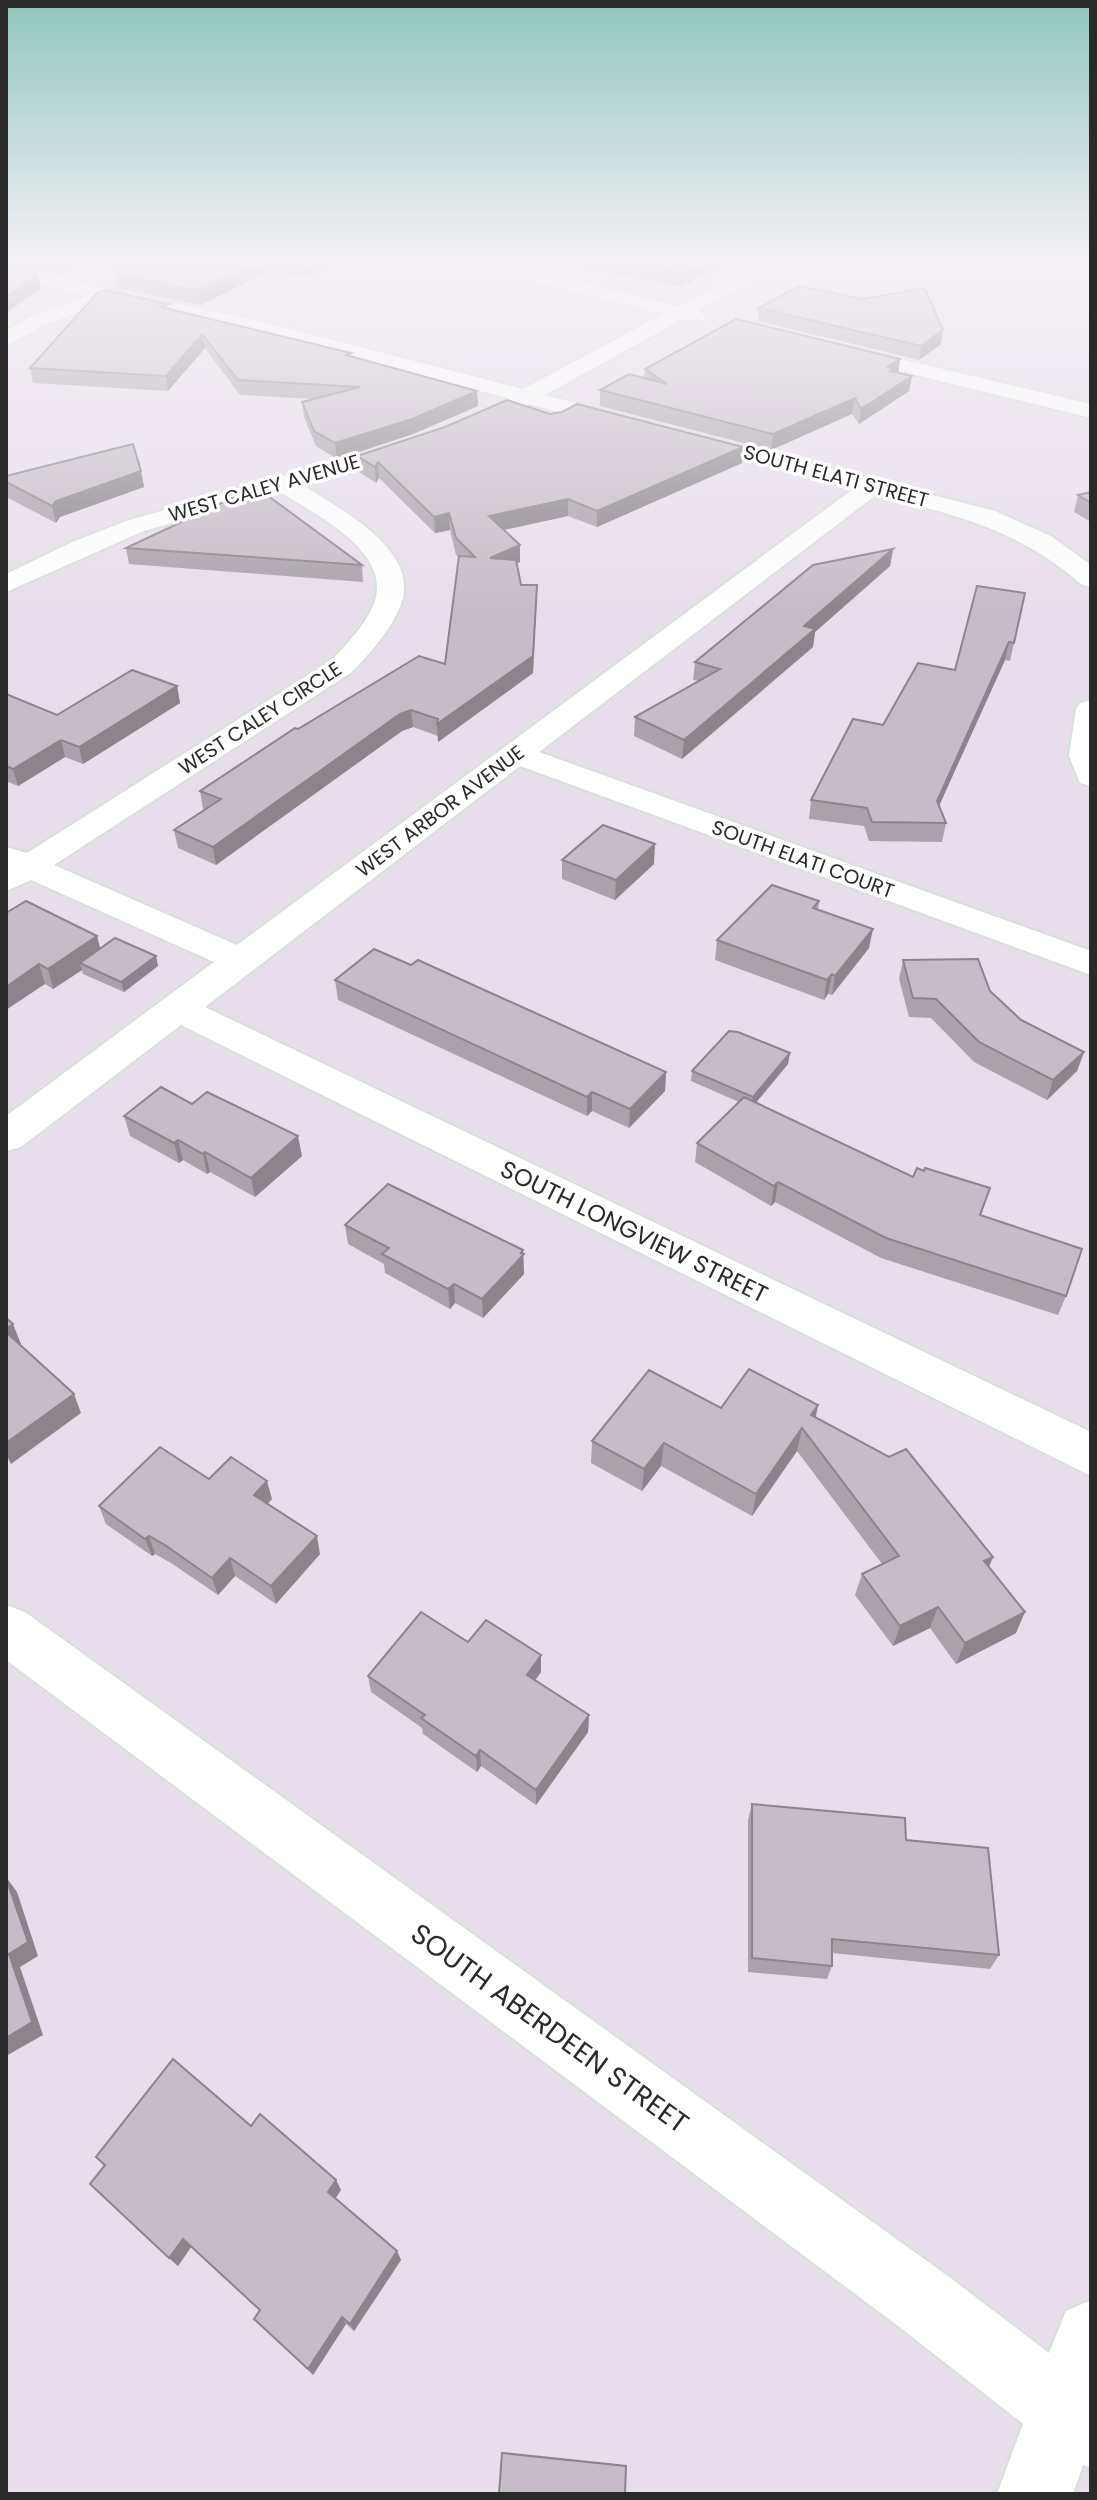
<svg xmlns="http://www.w3.org/2000/svg" width="1097" height="2500" font-family="Poppins,sans-serif">
  <style>
    .lines { fill: none; stroke-linecap: round; stroke-linejoin: round }
    .minor-casing { stroke: #d3e2d4; stroke-width: 4 }
    .minor { fill: #fff; fill-rule: evenodd }
    .wall { fill: #aaa2ab }
    .shaded-wall { fill: #8b848b }
    .building { fill: #c6bcc7; stroke: #8b848b; stroke-width: 2 }
    .labels { text-anchor: middle; stroke-width: 7; stroke-linejoin: round; paint-order: stroke }
    .far-street-label { font-size: 20px; fill: #2a2a2a; stroke: #fff }
    .street-label { font-size: 24px; fill: #2a2a2a; stroke: #fff }
    .near-street-label { font-size: 28px; fill: #2a2a2a; stroke: #fff }
  </style>
  <rect width="100%" height="100%" fill="#e8deeb"/>
  <g class="lines">
    <defs>
      <g id="minor">
        <path d="M458,260H490L678,306L763,260H786L698,311L706,316L703,320L683,319L545,395L995,511L1051,536L1091,565V587L1082,585C1019,529 955,515 876,495L539,752L1091,951V975L520,766L205,1007L1091,1432V1476L181,1025L21,1147L6,1151V1116L214,962L31,880L6,891V847L27,853L332,660C347,643 364,627 373,606C396,553 316,515 280,492L144,531L6,592V574L70,543L126,521L408,440H424L428,445L424,450L303,485C340,509 424,552 400,607C389,632 371,652 352,672L54,865L237,945L853,489L529,404L512,411L504,409L501,404L507,398L258,333L107,301L42,326L6,346V331L28,318L85,296L6,276V264L105,289L260,321L523,389L663,314L460,264Z"/>
        <polygon points="841,345 1091,404 1091,418 834,355 831,351 834,347"/>
        <polygon points="1091,700 1091,786 1080,783 1069,756 1076,709 1080,703"/>
        <polygon points="6,1605 25,1612 952,2279 1049,2353 1066,2311 1091,2300 1091,2468 1083,2465 1073,2494 997,2494 1023,2424 902,2329 6,1660"/>
      </g>
    </defs>
    <!-- minor casing -->
    <use href="#minor" class="minor-casing"/>
    <!-- minor -->
    <use href="#minor" class="minor"/>
  </g>
  <!-- wall -->
  <g class="wall">
    <polygon points="6,260 80,260 60,274 6,262"/>
    <polygon points="128,260 347,260 302,277 270,271 200,305 117,288 115,274"/>
    <polygon points="545,260 731,260 680,287"/>
    <polygon points="1052,260 1091,260 1091,267"/>
    <polygon points="759,308 941,344 919,360 758,321"/>
    <polygon points="170,309 351,353 351,357 477,391 478,406 413,434 337,459 316,446 304,417 302,402 314,399 240,395 205,348 168,391 33,383 30,368"/>
    <polygon points="900,359 898,373 912,376 909,391 859,424 852,414 771,450 600,406 600,390 644,378 645,369"/>
    <polygon points="550,414 742,463 597,527 568,516 503,530 520,545 520,562 517,563 521,585 537,585 533,673 438,742 438,736 413,727 402,731 216,865 178,848 174,830 205,810 203,809 200,791 298,729 445,664 459,557 456,555 450,530 435,533 379,478 376,483 359,472 357,456"/>
    <polygon points="141,471 144,487 60,517 56,523 6,497 6,476"/>
    <polygon points="1091,492 1091,522 1074,512 1078,495"/>
    <polygon points="126,548 362,565 363,582 129,564"/>
    <polygon points="893,549 890,566 815,632 813,647 682,759 634,736 635,717 699,681 693,680 695,662"/>
    <polygon points="1025,593 1010,661 1005,660 939,806 946,823 942,842 869,841 864,826 809,819 811,800 883,725 955,670"/>
    <polygon points="177,686 180,703 83,764 65,757 18,786 6,781 6,694 57,715"/>
    <polygon points="562,860 654,864 615,900 562,879"/>
    <polygon points="819,901 818,910 869,948 832,995 828,994 824,1000 715,960 717,940"/>
    <polygon points="6,913 101,949 156,956 158,966 124,992 83,974 82,970 53,989 45,984"/>
    <polygon points="903,960 990,991 1021,1020 1084,1052 1077,1071 1047,1100 974,1062 931,1018 909,1017 899,979"/>
    <polygon points="335,980 666,1072 665,1091 629,1128 592,1111 587,1116 338,1000"/>
    <polygon points="788,1064 756,1103 913,1177 990,1188 981,1216 1066,1296 1058,1315 881,1258 775,1202 771,1206 695,1162 697,1143 739,1102 691,1081 692,1071"/>
    <polygon points="192,1104 302,1156 255,1197 210,1172 207,1174 183,1160 179,1163 130,1136 124,1116"/>
    <polygon points="345,1225 523,1250 524,1274 483,1318 455,1303 450,1309 385,1273 384,1264 348,1244"/>
    <polygon points="818,1405 816,1417 993,1557 989,1567 1016,1633 956,1664 930,1628 893,1646 855,1595 862,1574 882,1564 797,1451 752,1516 661,1466 642,1491 591,1463 592,1441 721,1408"/>
    <polygon points="209,1479 272,1499 267,1504 320,1554 276,1604 235,1576 218,1595 171,1563 155,1554 152,1556 106,1524 99,1506"/>
    <polygon points="468,1642 541,1672 535,1680 589,1715 588,1732 536,1805 481,1766 477,1772 423,1734 422,1728 371,1692 368,1676"/>
    <polygon points="752,1804 906,1840 999,1955 990,1969 832,1953 832,1966 827,1979 748,1972 748,1820"/>
    <polygon points="251,2126 336,2180 341,2190 335,2198 397,2251 401,2260 354,2331 346,2324 313,2375 254,2319 260,2311 191,2247 178,2266 90,2184 104,2166 96,2157"/>
  </g>
  <!-- shaded-wall -->
  <g class="shaded-wall">
    <polygon points="58,260 80,260 60,274"/>
    <polygon points="263,260 269,260 270,271 200,305 198,291"/>
    <polygon points="309,260 347,260 302,277 301,263"/>
    <polygon points="706,260 731,260 680,287 681,273"/>
    <polygon points="38,274 41,288 6,313 6,297"/>
    <polygon points="943,330 941,344 919,360 921,346"/>
    <polygon points="202,334 205,348 168,391 166,376"/>
    <polygon points="900,359 898,374 892,378 888,367"/>
    <polygon points="912,376 909,391 859,424 861,409"/>
    <polygon points="477,391 478,406 413,434 337,459 335,443"/>
    <polygon points="855,398 852,414 771,450 773,434"/>
    <polygon points="743,447 742,463 597,527 597,511"/>
    <polygon points="378,462 379,478 376,483 375,467"/>
    <polygon points="141,471 144,487 60,517 56,523 52,506 56,501"/>
    <polygon points="568,499 568,516 489,533 489,516"/>
    <polygon points="449,513 450,530 435,533 434,517"/>
    <polygon points="520,545 520,562 491,575 490,558"/>
    <polygon points="893,549 890,566 815,632 813,647 682,759 684,740 804,626"/>
    <polygon points="537,585 533,673 438,742 437,724"/>
    <polygon points="1009,642 1005,660 933,819 937,801"/>
    <polygon points="177,686 180,703 83,764 79,747"/>
    <polygon points="411,710 413,727 402,731 216,865 213,847 400,714"/>
    <polygon points="61,740 65,757 18,786 13,769"/>
    <polygon points="655,844 654,864 615,900 616,880"/>
    <polygon points="873,929 869,948 832,995 835,976"/>
    <polygon points="97,936 102,955 80,963 82,970 53,989 48,969"/>
    <polygon points="156,956 158,966 124,992 121,982"/>
    <polygon points="39,964 45,984 6,1010 6,987"/>
    <polygon points="832,974 828,994 824,1000 827,980"/>
    <polygon points="1084,1052 1077,1071 1047,1100 1053,1080"/>
    <polygon points="790,1053 788,1064 752,1107 753,1097"/>
    <polygon points="666,1072 665,1091 629,1128 630,1109"/>
    <polygon points="592,1092 592,1111 587,1116 587,1097"/>
    <polygon points="298,1136 302,1156 255,1197 251,1178"/>
    <polygon points="178,1140 183,1160 179,1163 174,1143"/>
    <polygon points="205,1152 210,1172 207,1174 203,1154"/>
    <polygon points="778,1182 775,1202 771,1206 774,1186"/>
    <polygon points="523,1250 524,1274 483,1318 482,1299"/>
    <polygon points="454,1284 455,1303 450,1309 448,1289"/>
    <polygon points="13,1324 21,1344 12,1349 6,1336 6,1329"/>
    <polygon points="74,1394 81,1413 11,1464 6,1454 6,1443"/>
    <polygon points="818,1405 813,1428 806,1438 811,1415"/>
    <polygon points="802,1428 797,1451 752,1516 756,1494"/>
    <polygon points="664,1443 661,1466 642,1491 644,1469"/>
    <polygon points="267,1481 272,1499 259,1514 254,1495"/>
    <polygon points="149,1536 155,1554 152,1556 145,1539"/>
    <polygon points="317,1536 320,1554 276,1604 271,1586"/>
    <polygon points="993,1557 984,1578 984,1561"/>
    <polygon points="230,1558 235,1576 218,1595 212,1578"/>
    <polygon points="938,1607 930,1628 893,1646 900,1626"/>
    <polygon points="1025,1612 1016,1633 956,1664 965,1643"/>
    <polygon points="541,1655 541,1672 527,1691 527,1675"/>
    <polygon points="589,1715 588,1732 536,1805 536,1790"/>
    <polygon points="480,1750 481,1766 477,1772 476,1756"/>
    <polygon points="6,1877 17,1892 38,1956 20,1967 43,2035 6,2056 9,1954"/>
    <polygon points="336,2180 341,2190 333,2202 328,2192"/>
    <polygon points="183,2239 191,2247 178,2266 169,2258"/>
    <polygon points="397,2251 401,2260 354,2331 350,2324"/>
    <polygon points="342,2317 346,2324 313,2375 308,2369"/>
  </g>
  <!-- building -->
  <g class="building">
    <polygon points="128,260 263,260 198,291 115,274"/>
    <polygon points="283,260 309,260 301,263"/>
    <polygon points="614,260 706,260 681,273"/>
    <polygon points="6,265 38,274 6,297"/>
    <polygon points="799,286 863,299 925,288 943,330 921,346 759,308"/>
    <polygon points="105,290 169,304 161,307 351,353 346,355 477,391 412,419 335,443 314,431 302,402 360,387 238,380 202,334 166,376 30,368 97,293"/>
    <polygon points="736,319 900,359 888,367 894,369 890,371 912,376 861,409 855,398 773,434 600,390 629,374 667,384 645,369"/>
    <polygon points="507,400 550,414 562,412 577,404 743,447 597,511 568,499 489,516 520,545 490,558 516,560 521,585 537,585 533,656 437,724 438,719 411,710 400,714 213,847 174,830 221,799 200,791 295,728 298,729 419,656 445,664 459,556 475,557 456,538 449,513 434,517 378,462 375,467 357,456 445,427"/>
    <polygon points="133,444 141,471 56,501 52,506 6,482 6,476"/>
    <polygon points="256,487 362,565 126,548"/>
    <polygon points="1091,492 1091,503 1078,495"/>
    <polygon points="893,549 804,626 815,629 684,740 635,717 720,669 695,662 813,565"/>
    <polygon points="977,586 1025,593 1014,643 1009,642 937,801 946,823 872,822 867,808 811,800 853,719 883,725 918,663 955,670"/>
    <polygon points="132,670 177,686 79,747 61,740 13,769 6,766 6,694 57,715"/>
    <polygon points="603,825 655,844 616,880 562,860"/>
    <polygon points="772,885 819,901 813,908 873,929 835,976 832,974 827,980 717,940"/>
    <polygon points="26,901 97,936 48,969 39,964 6,987 6,913"/>
    <polygon points="115,938 156,956 121,982 80,963"/>
    <polygon points="374,949 411,965 418,960 666,1072 630,1109 592,1092 587,1097 335,980"/>
    <polygon points="978,959 990,991 1021,1020 1084,1052 1053,1080 979,1042 936,999 913,998 903,960"/>
    <polygon points="729,1031 738,1032 790,1053 753,1097 692,1071"/>
    <polygon points="161,1087 192,1104 207,1092 298,1136 251,1178 205,1152 203,1154 178,1140 174,1143 124,1116"/>
    <polygon points="744,1097 913,1177 917,1168 924,1171 925,1168 990,1188 980,1215 1082,1249 1066,1296 886,1238 778,1182 774,1186 697,1143"/>
    <polygon points="388,1184 523,1250 521,1253 524,1254 482,1299 454,1284 448,1289 382,1254 389,1248 345,1225"/>
    <polygon points="6,1318 13,1324 6,1329"/>
    <polygon points="6,1332 74,1394 6,1443"/>
    <polygon points="749,1369 818,1405 811,1415 889,1457 906,1449 993,1557 984,1561 1025,1612 965,1643 938,1607 900,1626 862,1574 899,1556 802,1428 756,1494 664,1443 644,1469 592,1441 649,1370 721,1408"/>
    <polygon points="160,1447 209,1479 231,1457 267,1481 254,1495 317,1536 271,1586 230,1558 212,1578 165,1545 149,1536 145,1539 99,1506"/>
    <polygon points="421,1612 468,1642 486,1620 541,1655 527,1675 589,1715 536,1790 480,1750 476,1756 421,1718 425,1715 368,1676"/>
    <polygon points="752,1804 905,1818 906,1840 988,1848 999,1955 832,1939 832,1966 752,1958"/>
    <polygon points="6,1878 28,1942 9,1954 32,2022 6,2038"/>
    <polygon points="173,2059 251,2126 260,2114 336,2180 328,2192 397,2251 350,2324 342,2317 308,2369 254,2319 260,2310 183,2239 169,2258 90,2184 105,2165 96,2157"/>
    <polygon points="502,2453 626,2466 625,2494 499,2494"/>
  </g>
  <!-- sky -->
  <linearGradient id="sky" x2="0" y2="1"><stop stop-color="#91c7bc"/><stop offset="0.43" stop-color="#f5f0f6"/><stop offset="1" stop-color="#f5f0f6" stop-opacity="0"/></linearGradient>
  <rect width="1097" height="610" fill="url(#sky)"/>
  <g class="labels">
    <!-- far-street labels -->
    <g class="far-street-label">
      <text transform="translate(836 476) rotate(15)" y="7">SOUTH ELATI STREET</text>
      <text transform="translate(264 488) rotate(-16)" y="7">WEST CALEY AVENUE</text>
      <text transform="translate(260 718) rotate(-33)" y="7">WEST CALEY CIRCLE</text>
      <text transform="translate(440 811) rotate(-37)" y="7">WEST ARBOR AVENUE</text>
      <text transform="translate(803 859) rotate(20)" y="7">SOUTH ELATI COURT</text>
    </g>
    <!-- street labels -->
    <g class="street-label">
      <text transform="translate(634 1232) rotate(26)" y="8">SOUTH LONGVIEW STREET</text>
    </g>
    <!-- near-street labels -->
    <g class="near-street-label">
      <text transform="translate(550 2028) rotate(36)" y="10">SOUTH ABERDEEN STREET</text>
    </g>
  </g>
  <!-- border -->
  <rect width="1097" height="2500" fill="none" stroke="#2a2a2a" stroke-width="16"/>
</svg>
